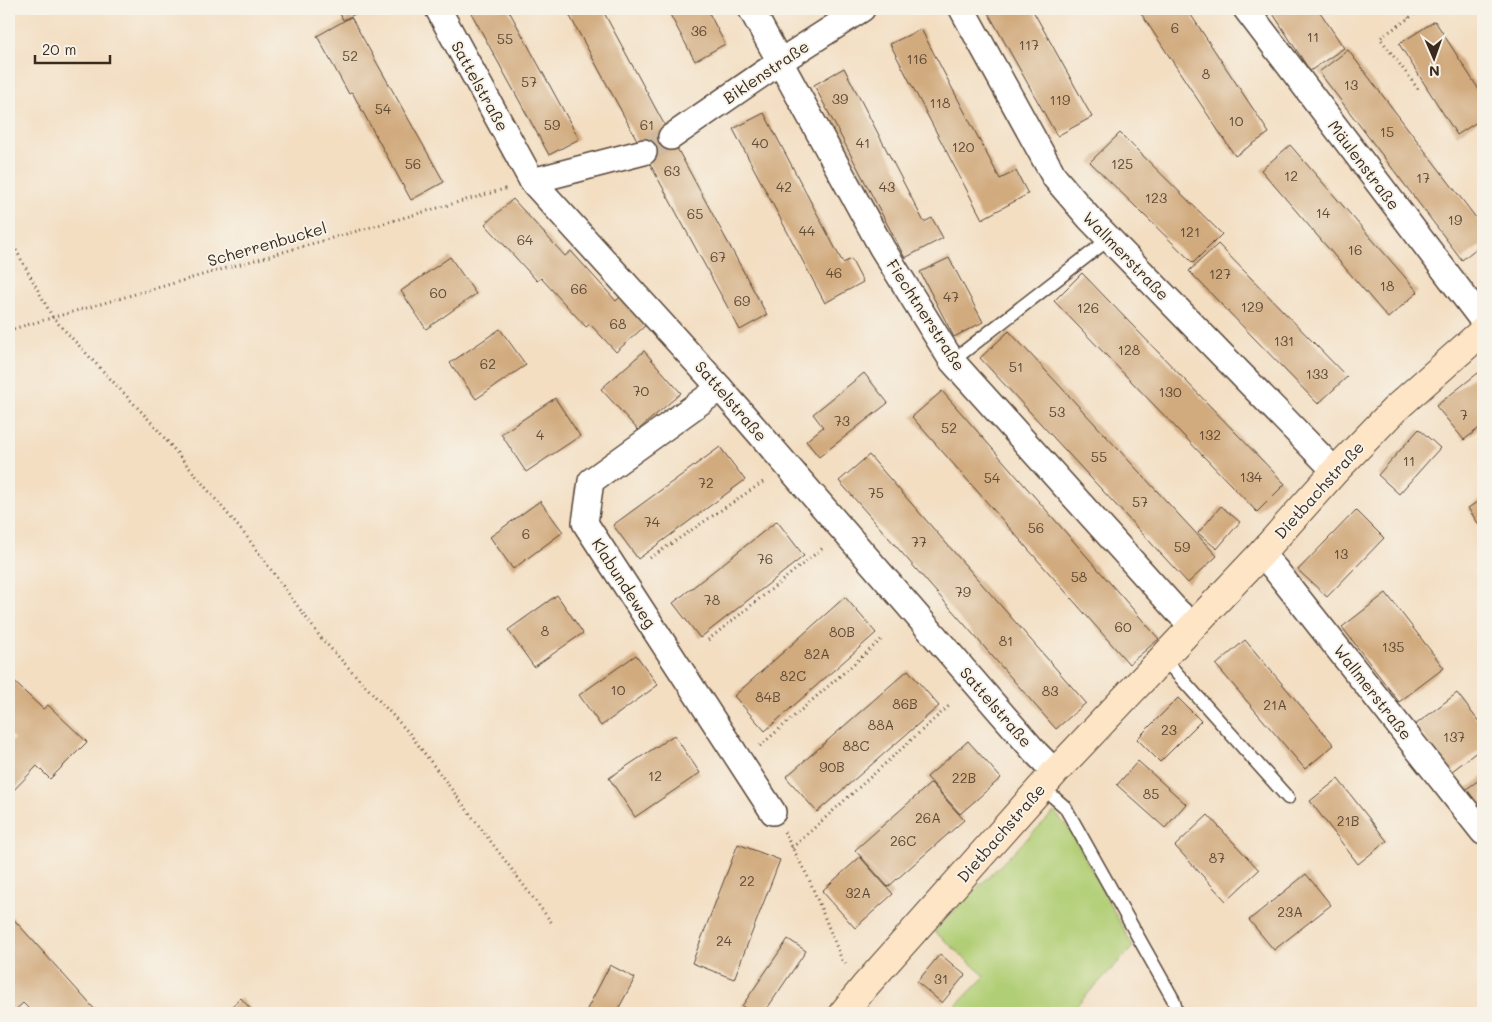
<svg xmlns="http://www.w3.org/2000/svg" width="1492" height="1022" font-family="Mali,sans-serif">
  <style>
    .green { fill: #b0ce75; stroke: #767c4a }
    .building { fill: #d1aa7e }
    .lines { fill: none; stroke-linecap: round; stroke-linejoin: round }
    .street-tunnel { stroke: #cebaa1; stroke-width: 25; stroke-dasharray: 25 12; stroke-linecap: butt }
    .lane-casing { stroke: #574537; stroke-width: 15 }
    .street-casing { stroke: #574537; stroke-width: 28 }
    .secondary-casing { stroke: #574537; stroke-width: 30 }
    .path { stroke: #574537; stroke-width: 3; stroke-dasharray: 1 4; stroke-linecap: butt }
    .lane { stroke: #fff; stroke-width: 12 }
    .street { stroke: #fff; stroke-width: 25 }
    .secondary { stroke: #fde5c5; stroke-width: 28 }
    .labels { text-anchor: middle; stroke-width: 4; stroke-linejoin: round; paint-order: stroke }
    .number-label { font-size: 14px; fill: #604a36 }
    .street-label { font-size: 16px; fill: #3b2a1e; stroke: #f7f3e8 }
  </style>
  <rect width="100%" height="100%" fill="#f7f3e8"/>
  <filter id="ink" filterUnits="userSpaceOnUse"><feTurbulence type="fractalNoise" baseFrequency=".02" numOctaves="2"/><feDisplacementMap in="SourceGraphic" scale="10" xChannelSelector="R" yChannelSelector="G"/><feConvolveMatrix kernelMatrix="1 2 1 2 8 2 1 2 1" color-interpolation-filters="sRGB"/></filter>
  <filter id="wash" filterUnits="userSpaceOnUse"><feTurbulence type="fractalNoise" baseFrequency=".0096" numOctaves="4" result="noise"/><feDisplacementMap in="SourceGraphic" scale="20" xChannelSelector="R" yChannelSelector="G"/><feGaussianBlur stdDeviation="1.12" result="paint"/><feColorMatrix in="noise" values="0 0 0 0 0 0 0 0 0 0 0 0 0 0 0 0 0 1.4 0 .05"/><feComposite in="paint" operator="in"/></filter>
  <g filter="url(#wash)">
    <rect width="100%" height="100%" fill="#f3dec2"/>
    <!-- green -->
    <polygon class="green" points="1054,812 1071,831 1133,947 1069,1013 949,1013 985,976 934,931"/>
    <g id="blocks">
      <!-- building -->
      <g class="building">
        <polygon points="338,9 365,9 343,20"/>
        <polygon points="469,9 508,9 579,139 549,155"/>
        <polygon points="566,9 602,9 767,315 740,330"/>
        <polygon points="667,9 707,9 725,44 695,61"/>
        <polygon points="769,9 789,9 773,17"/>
        <polygon points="986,9 1032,9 1092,117 1057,136"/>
        <polygon points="1138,9 1187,9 1269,133 1235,156"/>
        <polygon points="1270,9 1318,9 1344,48 1310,71"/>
        <polygon points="351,17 444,182 411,200 352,92 349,94 317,36"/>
        <polygon points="1435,21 1483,96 1483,118 1457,135 1399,44"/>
        <polygon points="921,29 1000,179 1016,171 1028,194 982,219 890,44"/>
        <polygon points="1348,50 1483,227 1483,243 1462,260 1319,72"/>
        <polygon points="844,68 924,222 932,218 943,238 905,258 814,85"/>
        <polygon points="764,113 843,263 851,259 863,282 825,303 733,129"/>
        <polygon points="1120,133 1222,234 1193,263 1090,162"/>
        <polygon points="1290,145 1418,292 1388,318 1261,170"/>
        <polygon points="513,199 565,256 571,251 616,301 621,296 646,325 616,352 590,324 586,327 541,278 537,281 485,224"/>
        <polygon points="1218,244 1347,377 1318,404 1189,271"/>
        <polygon points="450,257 476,294 426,329 401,291"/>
        <polygon points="949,258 983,322 954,337 920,272"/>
        <polygon points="1082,273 1285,484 1257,512 1054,301"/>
        <polygon points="500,329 526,365 476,399 450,363"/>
        <polygon points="1009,331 1217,556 1188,583 980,358"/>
        <polygon points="644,351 681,393 638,430 601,389"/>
        <polygon points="864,373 888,403 819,457 806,441 823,427 813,414"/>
        <polygon points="1478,373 1483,379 1483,425 1464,440 1436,406"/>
        <polygon points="942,391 1159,639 1129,664 912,417"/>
        <polygon points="555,398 580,436 526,472 501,434"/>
        <polygon points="1419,429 1440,448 1399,494 1378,475"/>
        <polygon points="720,447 745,480 638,559 613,525"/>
        <polygon points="869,455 1086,703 1056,729 839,481"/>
        <polygon points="1483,498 1483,531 1468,508"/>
        <polygon points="540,501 563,532 513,569 490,537"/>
        <polygon points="1221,506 1240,522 1217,549 1198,533"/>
        <polygon points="1356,510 1384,538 1327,597 1298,570"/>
        <polygon points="777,521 804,556 700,638 673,603"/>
        <polygon points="1386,593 1444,668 1399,702 1342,627"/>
        <polygon points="557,595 583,633 534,667 508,630"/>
        <polygon points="845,597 876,633 765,731 734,696"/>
        <polygon points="1245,640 1334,745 1305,769 1216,665"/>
        <polygon points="636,655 658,685 601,726 579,695"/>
        <polygon points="908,670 939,706 817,812 786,777"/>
        <polygon points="9,677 43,709 48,705 87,742 50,779 37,766 9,795 9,744 14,739 9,734"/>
        <polygon points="1457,693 1483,727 1483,747 1451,772 1415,725"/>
        <polygon points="1178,698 1201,721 1160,762 1137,739"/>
        <polygon points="674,735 700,773 635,817 609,778"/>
        <polygon points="968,741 1001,778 960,814 927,777"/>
        <polygon points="1138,761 1186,804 1165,828 1117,785"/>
        <polygon points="1483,777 1483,815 1465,790"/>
        <polygon points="1338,779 1387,841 1358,864 1310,801"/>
        <polygon points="931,783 964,820 888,887 855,850"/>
        <polygon points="1208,815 1259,870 1226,901 1175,846"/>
        <polygon points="738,844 780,860 734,979 692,963"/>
        <polygon points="860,857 893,894 855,928 822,891"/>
        <polygon points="1306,874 1331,905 1274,950 1249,920"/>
        <polygon points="9,914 98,1013 33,1013 23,1003 12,1013 9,1013"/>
        <polygon points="788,939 806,951 764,1013 753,1013 742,1006"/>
        <polygon points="940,954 965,975 942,1003 917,982"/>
        <polygon points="610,965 635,978 616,1013 585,1013"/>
        <polygon points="241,998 254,1013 224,1013"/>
      </g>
    </g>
  </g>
  <g filter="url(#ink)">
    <use href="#blocks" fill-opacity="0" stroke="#574537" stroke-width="1"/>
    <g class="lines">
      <!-- street-tunnel -->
      <polyline class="street-tunnel" points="644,152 671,137"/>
      <defs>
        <g id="lane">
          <polyline points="952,361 1109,239"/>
          <polyline points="1164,659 1288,798"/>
          <polyline points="1042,787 1065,807 1173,999 1177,1013"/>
        </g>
        <g id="street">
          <polyline points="438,9 532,181 720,388 1036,753 1055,772"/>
          <polyline points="751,9 882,248 952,361 1176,610 1194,627"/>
          <polyline points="962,9 1055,178 1089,218 1335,471"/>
          <polyline points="1246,9 1483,321"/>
          <polyline points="671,137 781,61 862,9"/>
          <polyline points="532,181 644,152"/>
          <polyline points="720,388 591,481 585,523 773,812"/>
          <polyline points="1261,554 1275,569 1483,832"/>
        </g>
        <polyline id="secondary" points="843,1013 865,986 1055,772 1261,554 1335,471 1395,409 1483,331"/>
      </defs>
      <!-- lane casing -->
      <use href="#lane" class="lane-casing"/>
      <!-- street casing -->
      <use href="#street" class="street-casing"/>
      <!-- secondary casing -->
      <use href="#secondary" class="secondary-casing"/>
      <!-- path -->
      <g class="path">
        <polyline points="1403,9 1409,18"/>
        <polyline points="1418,89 1380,38 1422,9"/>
        <polyline points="9,237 53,318 152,423 247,537 321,638 410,734 552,923"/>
        <polyline points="9,330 508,188"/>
        <polyline points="650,558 766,480"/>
        <polyline points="708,640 824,547"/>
        <polyline points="760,746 881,640"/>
        <polyline points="784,832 809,879 842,960 848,966"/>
        <polyline points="792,848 951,704"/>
      </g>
      <!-- lane -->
      <use href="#lane" class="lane"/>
      <!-- street -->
      <use href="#street" class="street"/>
      <!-- secondary -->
      <use href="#secondary" class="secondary"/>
    </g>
  </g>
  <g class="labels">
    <!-- number labels -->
    <g class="number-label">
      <text x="1175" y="33">6</text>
      <text x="699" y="36">36</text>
      <text x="1313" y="42">11</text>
      <text x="505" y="44">55</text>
      <text x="1029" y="50">117</text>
      <text x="350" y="61">52</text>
      <text x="917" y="64">116</text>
      <text x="1206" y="79">8</text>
      <text x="529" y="87">57</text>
      <text x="1351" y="90">13</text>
      <text x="840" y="104">39</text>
      <text x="1060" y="105">119</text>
      <text x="940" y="108">118</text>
      <text x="383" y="114">54</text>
      <text x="1236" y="126">10</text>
      <text x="552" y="130">59</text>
      <text x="647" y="130">61</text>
      <text x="1387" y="137">15</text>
      <text x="760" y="148">40</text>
      <text x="863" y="148">41</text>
      <text x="963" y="152">120</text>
      <text x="413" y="169">56</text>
      <text x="1122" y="169">125</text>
      <text x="672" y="176">63</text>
      <text x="1291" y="181">12</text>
      <text x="1423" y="183">17</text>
      <text x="784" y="192">42</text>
      <text x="887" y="192">43</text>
      <text x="1156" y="203">123</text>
      <text x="1323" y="218">14</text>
      <text x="695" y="219">65</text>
      <text x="1455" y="225">19</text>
      <text x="807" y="236">44</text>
      <text x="1190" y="237">121</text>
      <text x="525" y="245">64</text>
      <text x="1355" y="255">16</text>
      <text x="718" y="262">67</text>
      <text x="834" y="278">46</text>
      <text x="1220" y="279">127</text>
      <text x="1387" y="291">18</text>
      <text x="579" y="294">66</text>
      <text x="438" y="298">60</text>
      <text x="951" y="302">47</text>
      <text x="742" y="306">69</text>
      <text x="1252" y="312">129</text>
      <text x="1088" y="313">126</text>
      <text x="618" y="329">68</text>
      <text x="1284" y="346">131</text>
      <text x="1129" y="355">128</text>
      <text x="488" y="369">62</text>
      <text x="1016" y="372">51</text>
      <text x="1317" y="379">133</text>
      <text x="641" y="396">70</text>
      <text x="1170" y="397">130</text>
      <text x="1057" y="417">53</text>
      <text x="1464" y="420">7</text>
      <text x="842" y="426">73</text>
      <text x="949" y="433">52</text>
      <text x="540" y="440">4</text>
      <text x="1210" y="440">132</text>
      <text x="1099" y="462">55</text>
      <text x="1409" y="466">11</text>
      <text x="1251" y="482">134</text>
      <text x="992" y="483">54</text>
      <text x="706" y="488">72</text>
      <text x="876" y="498">75</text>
      <text x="1140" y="507">57</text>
      <text x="652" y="527">74</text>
      <text x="1036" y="533">56</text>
      <text x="526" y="539">6</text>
      <text x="919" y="547">77</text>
      <text x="1182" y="552">59</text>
      <text x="1341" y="559">13</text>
      <text x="765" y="564">76</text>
      <text x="1079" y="582">58</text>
      <text x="963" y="597">79</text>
      <text x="712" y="605">78</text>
      <text x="1123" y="632">60</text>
      <text x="545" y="636">8</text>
      <text x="842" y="637">80B</text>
      <text x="1006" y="646">81</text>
      <text x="1393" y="652">135</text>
      <text x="817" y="659">82A</text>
      <text x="793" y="681">82C</text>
      <text x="618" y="695">10</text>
      <text x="1050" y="696">83</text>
      <text x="768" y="702">84B</text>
      <text x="905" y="709">86B</text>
      <text x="1275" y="710">21A</text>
      <text x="881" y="730">88A</text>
      <text x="1169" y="735">23</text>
      <text x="1454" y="742">137</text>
      <text x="856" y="751">88C</text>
      <text x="832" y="772">90B</text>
      <text x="655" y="781">12</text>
      <text x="964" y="783">22B</text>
      <text x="1151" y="799">85</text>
      <text x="928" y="823">26A</text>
      <text x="1348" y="826">21B</text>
      <text x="903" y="846">26C</text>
      <text x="1217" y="863">87</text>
      <text x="747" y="886">22</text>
      <text x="858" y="898">32A</text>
      <text x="1290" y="917">23A</text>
      <text x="724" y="946">24</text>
      <text x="941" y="984">31</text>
    </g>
    <!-- street labels -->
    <g class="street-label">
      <text transform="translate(766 72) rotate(-34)" y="6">Biklenstraße</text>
      <text transform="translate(480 86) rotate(61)" y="6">Sattelstraße</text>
      <text transform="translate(1364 165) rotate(53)" y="6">Mäulenstraße</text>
      <text transform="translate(267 244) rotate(-16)" y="6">Scherrenbuckel</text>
      <text transform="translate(1126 256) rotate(46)" y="6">Wallmerstraße</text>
      <text transform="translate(926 315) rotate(57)" y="6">Fiechtnerstraße</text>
      <text transform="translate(731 401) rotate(49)" y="6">Sattelstraße</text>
      <text transform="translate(1319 490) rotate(-48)" y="6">Dietbachstraße</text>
      <text transform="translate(624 583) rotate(57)" y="6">Klabundeweg</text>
      <text transform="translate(1373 692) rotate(52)" y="6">Wallmerstraße</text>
      <text transform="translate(996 707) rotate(49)" y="6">Sattelstraße</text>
      <text transform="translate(1001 833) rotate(-49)" y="6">Dietbachstraße</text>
    </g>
  </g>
  <!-- margin -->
  <rect width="1492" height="1022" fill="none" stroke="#f7f3e8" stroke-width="30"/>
  <!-- north arrow -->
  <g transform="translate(1434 58) rotate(178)" stroke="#f7f3e8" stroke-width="4" paint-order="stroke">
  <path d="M0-4L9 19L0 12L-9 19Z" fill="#3b2a1e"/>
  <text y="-8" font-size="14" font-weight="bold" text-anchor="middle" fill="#3b2a1e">N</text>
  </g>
  <!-- scale -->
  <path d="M35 55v8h75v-8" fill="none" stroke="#3b2a1e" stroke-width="2.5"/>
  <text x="42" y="55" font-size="15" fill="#3b2a1e" stroke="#f7f3e8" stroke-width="4" paint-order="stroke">20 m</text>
</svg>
